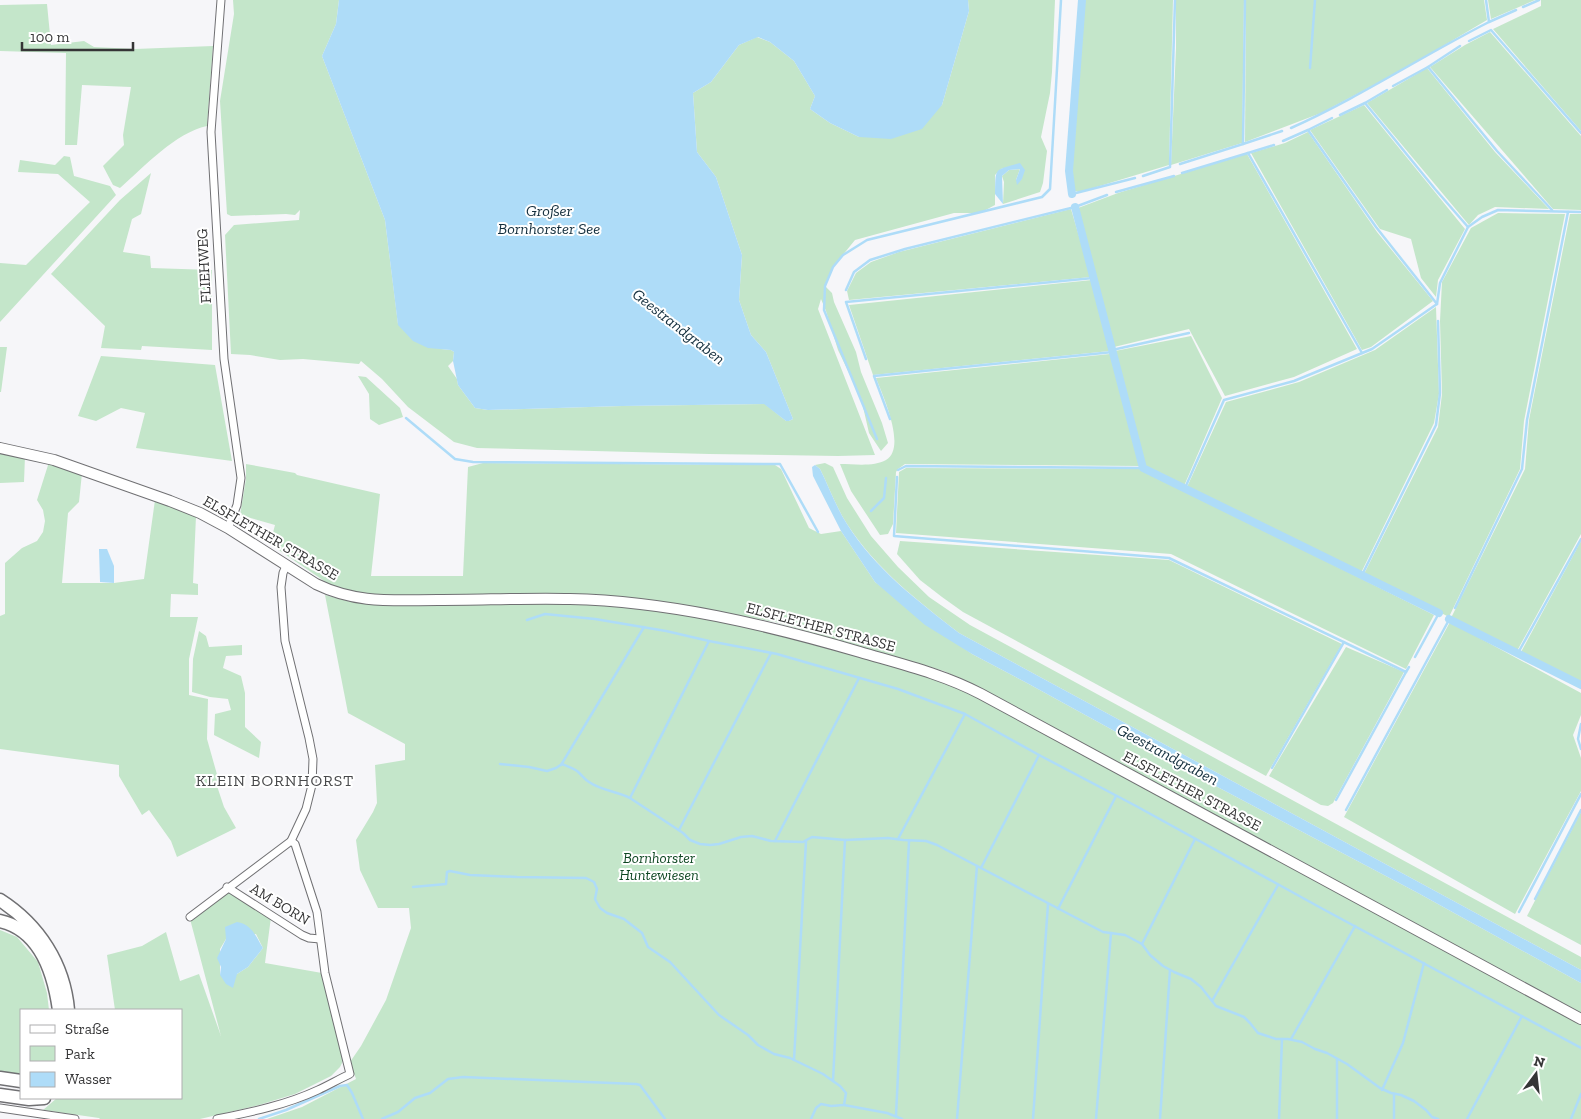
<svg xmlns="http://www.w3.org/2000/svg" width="1581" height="1119" font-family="'Zilla Slab',serif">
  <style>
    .green { fill: #c4e6ca; fill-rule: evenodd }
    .water { fill: #aedcf8 }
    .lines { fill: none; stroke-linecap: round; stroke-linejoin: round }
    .stream { stroke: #aedcf8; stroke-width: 2.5 }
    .canal { stroke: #aedcf8; stroke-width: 8 }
    .street-casing { stroke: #707073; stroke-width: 9 }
    .secondary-casing { stroke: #707073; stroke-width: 12 }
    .highway-casing { stroke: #707073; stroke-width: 15 }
    .street { stroke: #fff; stroke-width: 7 }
    .secondary { stroke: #fff; stroke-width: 10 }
    .highway { stroke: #fff; stroke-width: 12 }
    .labels { text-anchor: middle; stroke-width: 4; stroke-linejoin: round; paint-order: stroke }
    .street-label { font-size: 15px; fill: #353536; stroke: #fff }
    .park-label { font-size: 15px; font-style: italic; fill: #0e4722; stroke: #fff }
    .water-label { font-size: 16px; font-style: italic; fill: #132e3d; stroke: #fff }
    .neighbourhood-label { font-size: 16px; letter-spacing: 1px; fill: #494a4c; stroke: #fff }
  </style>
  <rect width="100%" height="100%" fill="#f6f6f9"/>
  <!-- green -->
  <g class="green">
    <polygon points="233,0 339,0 336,24 322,56 385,220 398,324 441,349 451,350 454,352 453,361 448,366 457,379 458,385 475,408 488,410 622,406 765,404 786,421 789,421 793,419 766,352 751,335 739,300 742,255 716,177 697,152 693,93 711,82 739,45 757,37 770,42 794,61 815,96 810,109 830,123 859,137 942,105 969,11 968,0 1055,0 1052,72 1050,93 1041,137 1047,151 1043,183 1040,192 1003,204 1004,182 1002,176 1009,170 1020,169 1016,180 1022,179 1019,164 1001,169 995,175 995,205 980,213 954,213 855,240 833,267 825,286 832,293 834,302 856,352 861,372 882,423 888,443 881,451 869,433 861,398 838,350 826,311 821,299 818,309 875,455 838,456 709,454 477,448 454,442 408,407 382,379 361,361 359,364 303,359 280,360 250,355 231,354 225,235 234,225 299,220 300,210 295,215 286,214 231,216 227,214 220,101 234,14"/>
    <polygon points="1084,0 1173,0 1169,165 1080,192 1074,191 1072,171"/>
    <polygon points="1176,0 1244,0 1242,143 1171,165 1176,48"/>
    <polygon points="1246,0 1484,0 1487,20 1404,69 1321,113 1245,142"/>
    <polygon points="1488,0 1535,0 1491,19"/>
    <polygon points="1541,0 1581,0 1581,131 1493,29 1541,6"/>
    <path d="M47,4L51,45L84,41L94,47L135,49L213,46L207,126C175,133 145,166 120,188L113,185L103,166L124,145L123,135L131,87L82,85L77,145H65L66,53L0,51V5Z"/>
    <polygon points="1490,32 1581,136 1581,210 1553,209 1430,67 1465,45"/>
    <polygon points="1427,68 1495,152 1549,209 1495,207 1478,215 1469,225 1367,103"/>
    <polygon points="1364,105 1465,229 1438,280 1436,297 1421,278 1411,239 1380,229 1310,130"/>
    <polygon points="1308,132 1377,232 1433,301 1371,347 1362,350 1251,153 1285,143"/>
    <polygon points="1247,154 1357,349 1294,377 1225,396 1189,329 1114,347 1078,208 1118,193"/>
    <polygon points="64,156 70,157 74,176 110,186 116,195 0,322 0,263 26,265 90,202 58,174 18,172 20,160 55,165"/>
    <polygon points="151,173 141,214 132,219 123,252 150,256 151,268 212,270 212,350 142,346 141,350 101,348 105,326 51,274 120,200"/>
    <polygon points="1071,209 1091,277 849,300 847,291 856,273 871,262 899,252"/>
    <polygon points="1498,213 1565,214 1524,421 1520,469 1449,617 1364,574 1438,427 1442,394 1440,321 1442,282 1471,228"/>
    <polygon points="1570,214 1581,214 1581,534 1517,651 1451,618 1525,469 1529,420"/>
    <polygon points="1092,280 1110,351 873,375 849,305"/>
    <polygon points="1436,307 1439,394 1434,423 1361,573 1187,487 1226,402 1299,382 1375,350"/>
    <polygon points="1191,336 1222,398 1184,486 1145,466 1115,351"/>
    <polygon points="0,347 7,347 1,392 0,392"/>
    <path d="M1110,354L1140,466L905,464L898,469L896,472L893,524L888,534L880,535L851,491L840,464C854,464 874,467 886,460C907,448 883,396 876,378Z"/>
    <polygon points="101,356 215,365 232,461 136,448 145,413 121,408 96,421 78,416"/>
    <polygon points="358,376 366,377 400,408 403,417 379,425 370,419 369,394"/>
    <polygon points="0,453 25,456 24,482 0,483"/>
    <polygon points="49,462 82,473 79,502 68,513 62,583 114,583 144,579 155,500 196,516 193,583 198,584 198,595 171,594 170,617 198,617 189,659 189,695 208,699 207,739 218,778 216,783 224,807 236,828 177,857 171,841 149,810 142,815 119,776 119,765 0,749 0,616 5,614 5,563 22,548 37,541 43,532 45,521 43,510 37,500"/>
    <polygon points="483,463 775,465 781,469 809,528 821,534 841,531 875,582 972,654 1027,683 1191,773 1418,893 1581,983 1581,1013 1037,720 984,690 944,671 775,622 657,601 587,594 384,595 352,592 330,585 270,544 275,525 240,515 246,479 246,464 295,473 297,475 380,494 371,576 463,576 468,467"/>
    <path d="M825,463L833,467L847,498L871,536L898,567L929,597L970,625L1581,957V970L959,633C918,601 876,569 847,524C836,507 829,487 820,469L815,465Z"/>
    <polygon points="906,468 1140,469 1434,615 1406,669 1171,554 896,533 899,472"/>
    <polygon points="900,541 1169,560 1342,644 1266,776 963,612 942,597 920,580 897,554"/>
    <polygon points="1581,541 1581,683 1521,652"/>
    <polygon points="325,595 351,602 383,605 568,603 637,608 702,618 765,630 935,678 956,686 1581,1024 1581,1119 267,1119 302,1107 356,1079 350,1062 361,1046 386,1000 411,928 409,908 378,908 360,870 356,840 373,812 377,803 375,765 405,760 405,744 348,713"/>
    <polygon points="1450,622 1581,693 1581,715 1573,735 1581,758 1581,791 1515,914 1344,817"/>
    <polygon points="199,631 206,636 209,647 242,645 242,655 226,656 223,668 241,676 245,693 245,727 261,742 259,758 214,735 215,714 231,710 228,699 210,697 192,692 193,659"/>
    <polygon points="1346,647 1404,672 1333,803 1328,806 1321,805 1269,776"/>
    <polygon points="1581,812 1581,945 1527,916"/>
    <path d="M227,891L271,917L265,963L322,973L343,1061L340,1067L331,1076L295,1094L259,1105L200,1119H100L99,1118L43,1110L57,1098H181V1010H115L107,955L142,946L166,932L180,981L199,974L221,1036L190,919ZM256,934L263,948L248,967L237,974L220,975V949L226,939Z"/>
    <polygon points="0,930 17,937 38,962 47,993 49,1010 21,1010 21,1075 0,1072"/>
  </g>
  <!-- water -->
  <g class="water">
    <polygon points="339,0 968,0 969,11 942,105 922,129 891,139 859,137 830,123 810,109 815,96 794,61 770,42 758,37 739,45 711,82 693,93 697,152 716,177 742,255 739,300 751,335 766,352 793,419 789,421 786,421 764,404 622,406 488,410 475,408 458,385 453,361 454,352 451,350 428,348 413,341 398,325 385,220 322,56 336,24"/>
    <path d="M1020,163L1025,170L1022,179L1017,185L1016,180L1020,169L1009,170L1002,176L1003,204L995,194C996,167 993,171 1020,163Z"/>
    <path d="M815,465L820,469C829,487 836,507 847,524C875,569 918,601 959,633L1581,970V983L1418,893L1191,773L1027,683L972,654L925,625L875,582L841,531L813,476L812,467Z"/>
    <polygon points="99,549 107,549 114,566 114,583 100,582"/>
    <path d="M237,922C252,924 256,937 263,948L248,967L237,974L233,988L226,984L220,975L221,967L217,958L226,939L225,927Z"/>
  </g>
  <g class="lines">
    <!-- stream -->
    <g class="stream">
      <polyline points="1245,0 1243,144 1282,131"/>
      <polyline points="1486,0 1489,22 1516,10"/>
      <polyline points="1523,7 1539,0"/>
      <polyline points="1469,41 1491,30 1581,133"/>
      <polyline points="1460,46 1428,67 1497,151 1552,210"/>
      <polyline points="1310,68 1315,0"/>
      <polyline points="1393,86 1428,67"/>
      <polyline points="1387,90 1365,103 1435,189 1468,227"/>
      <polyline points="1340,115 1365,103"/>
      <polyline points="1332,118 1308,130 1376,227 1437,304"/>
      <path d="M1291,128C1360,97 1422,56 1489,22"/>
      <polyline points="1283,141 1308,130"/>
      <polyline points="1248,153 1274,145"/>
      <polyline points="1180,164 1243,144"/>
      <polyline points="1182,173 1248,153 1362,353"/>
      <polyline points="1143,176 1170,167 1175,0"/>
      <polyline points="1116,192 1174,176"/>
      <polyline points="1072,194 1135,178"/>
      <polyline points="846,290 854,272 870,260 905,249 1075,207 1107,195"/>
      <polyline points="1112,350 1189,333"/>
      <polyline points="866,359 846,302 1093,278"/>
      <polyline points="406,418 455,459 473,462 780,464 818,532"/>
      <polyline points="890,419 874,376 1113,352"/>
      <polyline points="877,439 824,310 825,286 833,267 843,255 867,240 1042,197 1050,189 1061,0"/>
      <polyline points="898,470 906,466 1143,468"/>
      <polyline points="897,477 894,536 1169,558 1406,672 1409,667"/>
      <polyline points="1185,488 1224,400 1294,381 1372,349 1437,304 1440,283 1468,227 1482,217 1498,210 1581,212"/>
      <polyline points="871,511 884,498 886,478"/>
      <polyline points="1362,575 1436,425 1440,393 1438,321"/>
      <polyline points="1455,608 1522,469 1527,420 1568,212"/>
      <polyline points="527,620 545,614 595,619 666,631 709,641 777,654 898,689 965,714 1039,755 1136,806 1321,908 1581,1048"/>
      <polyline points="1518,653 1581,539"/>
      <polyline points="1415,657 1439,613"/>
      <polyline points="1581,724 1578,739 1581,749"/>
      <path d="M500,764L529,767L547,771L556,768L562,764C567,766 573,768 577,771C581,774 584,779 589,782C602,791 617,791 630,798L683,833L690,840L700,844L710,845L719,844L741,837L752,836L771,841L803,842L812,837L845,840L888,838L903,840L926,841L937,845L1103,932L1125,935L1142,944L1150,955L1163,966L1174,972L1191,979L1201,987L1216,1006L1244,1017L1250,1023L1258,1033L1276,1039H1288L1302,1042L1315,1049L1327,1053L1347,1064L1380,1088L1391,1093L1401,1095L1414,1101L1426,1110L1432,1117L1438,1119"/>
      <polyline points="561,765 644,627"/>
      <polyline points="1272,768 1344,642"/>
      <polyline points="630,798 709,641"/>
      <polyline points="1336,800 1406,672"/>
      <polyline points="1346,810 1450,618"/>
      <polyline points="679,830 771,653"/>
      <polyline points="898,839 965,714"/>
      <polyline points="775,841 859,678"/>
      <polyline points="981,868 1039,755"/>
      <polyline points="413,887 446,884 447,872 450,871 470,875 517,877 586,878 594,882 597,889 595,899 600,908 607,913 624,919 642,933 648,947 670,962 719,1015 748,1035 758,1045 774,1054 790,1058 823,1074 840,1086 846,1093 844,1105 887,1113 902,1119"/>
      <polyline points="1535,899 1581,810"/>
      <polyline points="1058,909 1116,796"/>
      <polyline points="1519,912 1581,794"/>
      <polyline points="1142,944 1195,839"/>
      <polyline points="1212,1001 1278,885"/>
      <polyline points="1291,1039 1355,926"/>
      <polyline points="794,1060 806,841"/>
      <polyline points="833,1081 845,840"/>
      <polyline points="1382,1090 1403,1043 1424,963"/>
      <polyline points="896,1116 909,841"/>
      <polyline points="259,1119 286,1110 340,1086 347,1085 352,1093 363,1119"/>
      <polyline points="382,1119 398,1112 415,1098 430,1093 448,1079 463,1077 636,1084 640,1085 665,1119"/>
      <polyline points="811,1119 816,1108 821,1104 831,1106 844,1105"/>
      <polyline points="957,1119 977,866"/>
      <polyline points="1033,1119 1048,904"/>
      <polyline points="1096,1119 1111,933"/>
      <polyline points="1160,1119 1170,970"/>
      <polyline points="1279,1119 1282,1039"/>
      <polyline points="1337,1119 1337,1059"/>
      <polyline points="1394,1119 1394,1094"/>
      <polyline points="1467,1119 1522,1016"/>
      <polyline points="1571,1119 1581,1094"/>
    </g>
    <!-- canal -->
    <g class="canal">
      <polyline points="1072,194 1069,171 1082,0"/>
      <polyline points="1075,207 1143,468 1439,613"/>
      <polyline points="1449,619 1581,685"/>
    </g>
    <defs>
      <g id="street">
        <polyline points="221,0 211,132 224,359 241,478 237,505 228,528"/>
        <polyline points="227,887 302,935 309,938 320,939"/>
        <polyline points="190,917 291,841 306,809 312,785 313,759 309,738 285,641 281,587 283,573 286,566"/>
        <polyline points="0,1108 75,1119"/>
        <path d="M217,1119C251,1112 286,1105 318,1090C329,1085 339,1079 350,1074L325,973L317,912L295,844L291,841"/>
      </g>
      <path id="secondary" d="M0,448L54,460L170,501L200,513L228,528L316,584C357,604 393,600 438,600C482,600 526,598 570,599C668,601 767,625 860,652C901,664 943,674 981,694L1581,1019"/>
      <g id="highway">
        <path d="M0,900C39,925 64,964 68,1010"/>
        <path d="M0,921C41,930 54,974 59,1010"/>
        <polyline points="0,1078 21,1081"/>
        <polyline points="0,1095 29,1099 44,1098"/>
      </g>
    </defs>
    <!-- street casing -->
    <use href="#street" class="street-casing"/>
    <!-- secondary casing -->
    <use href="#secondary" class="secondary-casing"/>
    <!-- highway casing -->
    <use href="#highway" class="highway-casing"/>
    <!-- street -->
    <use href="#street" class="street"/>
    <!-- secondary -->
    <use href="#secondary" class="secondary"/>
    <!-- highway -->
    <use href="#highway" class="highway"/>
  </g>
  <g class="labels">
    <!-- street labels -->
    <g class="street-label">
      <text transform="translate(204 266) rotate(-93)" y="5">FLIEHWEG</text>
      <text transform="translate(271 538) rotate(30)" y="5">ELSFLETHER STRASSE</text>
      <text transform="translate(821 627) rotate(15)" y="5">ELSFLETHER STRASSE</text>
      <text transform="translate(1192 791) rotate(28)" y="5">ELSFLETHER STRASSE</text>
      <text transform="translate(280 904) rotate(31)" y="5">AM BORN</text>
    </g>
    <!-- park labels -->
    <g class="park-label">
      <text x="659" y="863">Bornhorster<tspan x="659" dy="17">Huntewiesen</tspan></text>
    </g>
    <!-- water labels -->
    <g class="water-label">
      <text x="549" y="216">Großer<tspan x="549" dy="18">Bornhorster See</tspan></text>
      <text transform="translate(679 326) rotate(38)" y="6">Geestrandgraben</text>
      <text transform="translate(1168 754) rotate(28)" y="6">Geestrandgraben</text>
    </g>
    <!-- neighbourhood labels -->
    <g class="neighbourhood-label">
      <text x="275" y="786">KLEIN BORNHORST</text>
    </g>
  </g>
  <!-- legend -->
  <rect x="20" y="1009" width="162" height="90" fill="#ffffff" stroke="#aeaeaf"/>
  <rect x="30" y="1025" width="25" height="8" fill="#ffffff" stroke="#aeaeaf"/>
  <text x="65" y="1034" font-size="15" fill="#353536">Straße</text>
  <rect x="30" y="1046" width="25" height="15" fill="#c4e6ca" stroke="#aeaeaf"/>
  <text x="65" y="1059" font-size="15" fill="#353536">Park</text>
  <rect x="30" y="1072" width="25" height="15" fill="#aedcf8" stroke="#aeaeaf"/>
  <text x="65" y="1084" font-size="15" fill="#353536">Wasser</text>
  <!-- north arrow -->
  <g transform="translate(1536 1074) rotate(15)" stroke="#ffffff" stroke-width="4" paint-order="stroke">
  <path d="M0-4L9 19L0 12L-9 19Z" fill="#353536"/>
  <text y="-8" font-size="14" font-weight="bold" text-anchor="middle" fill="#353536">N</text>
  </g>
  <!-- scale -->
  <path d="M22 42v8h111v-8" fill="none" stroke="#353536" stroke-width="2.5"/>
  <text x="30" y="42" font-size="15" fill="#353536" stroke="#ffffff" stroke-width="4" paint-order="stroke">100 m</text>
</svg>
